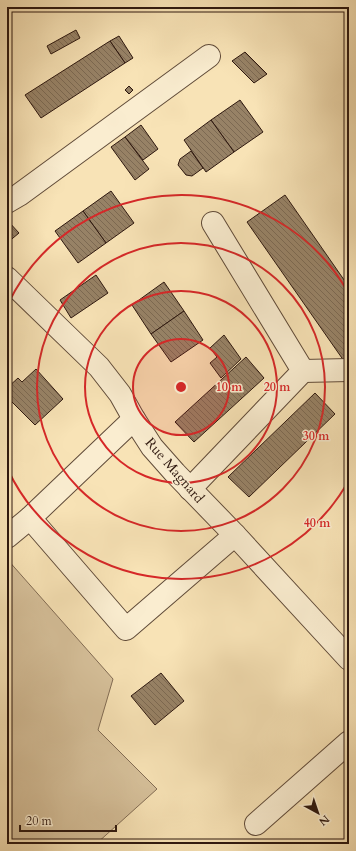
<svg xmlns="http://www.w3.org/2000/svg" width="356" height="851" font-family="Cardo,serif">
  <style>
    .green { fill: #d6c09a; stroke: #826c54 }
    .building { fill: url(#building-back-hatch); stroke: #2e180f }
    .lines { fill: none; stroke-linecap: round; stroke-linejoin: round }
    .minor-casing { stroke: #604b39; stroke-width: 24 }
    .minor { stroke: #faedd0; stroke-width: 22 }
    .ring { fill: none; stroke: #d62828; stroke-width: 2 }
    .labels { text-anchor: middle; stroke-width: 3; stroke-linejoin: round; paint-order: stroke }
    .street-label { font-size: 14px; fill: #2e180f; stroke: #faedd0 }
    .centre { fill: #d62828; stroke: #faedd0; stroke-width: 2 }
    .ring-label { font-size: 12px; text-anchor: middle; font-weight: bold; fill: #d62828; stroke: #faedd0; stroke-width: 3; stroke-linejoin: round; paint-order: stroke }
  </style>
  <defs>
    <pattern id="building-back-hatch" width="6" height="6" patternUnits="userSpaceOnUse"><rect width="6" height="6" fill="#978266"/><path d="M-1 5l2 2M0 0l6 6M5-1l2 2" fill="none" stroke="#7c6952"/></pattern>
  </defs>
  <rect width="100%" height="100%" fill="#f8e3b6"/>
  <filter id="stains"><feTurbulence type="fractalNoise" baseFrequency=".005" numOctaves="4"/><feColorMatrix values="0 0 0 0 .2 0 0 0 0 .09 0 0 0 0 .02 0 0 0 .5 -.17"/></filter>
  <radialGradient id="worn" r=".72"><stop offset=".6" stop-color="#630" stop-opacity="0"/><stop offset="1" stop-color="#630" stop-opacity=".3"/></radialGradient>
  <!-- green -->
  <polygon class="green" points="7,559 113,679 98,730 157,789 96,844 7,844"/>
  <!-- building -->
  <g class="building">
    <polygon points="76,30 80,38 51,54 47,46"/>
    <polygon points="119,36 133,58 125,63 110,41"/>
    <polygon points="110,41 125,63 41,118 25,95"/>
    <polygon points="245,52 267,74 254,83 232,61"/>
    <polygon points="129,86 133,90 129,94 125,90"/>
    <polygon points="240,100 263,132 234,152 211,120"/>
    <polygon points="211,120 234,152 206,172 184,140"/>
    <polygon points="141,125 158,149 143,160 125,137"/>
    <polygon points="125,137 149,169 135,180 111,147"/>
    <polygon points="191,151 203,168 192,176 186,175 178,165 180,159"/>
    <polygon points="111,191 134,223 106,243 83,211"/>
    <polygon points="285,195 349,287 349,358 344,361 247,222"/>
    <polygon points="83,211 106,243 78,263 55,231"/>
    <polygon points="8,221 19,233 7,243 7,222"/>
    <polygon points="96,275 108,293 71,318 60,300"/>
    <polygon points="164,282 184,311 151,334 132,305"/>
    <polygon points="184,311 203,340 171,362 151,334"/>
    <polygon points="224,335 241,359 221,378 210,363 217,357 210,348"/>
    <polygon points="246,357 264,378 194,442 175,422"/>
    <polygon points="36,369 63,399 35,425 7,397 7,388 18,378 22,382"/>
    <polygon points="315,393 335,414 249,497 228,477"/>
    <polygon points="161,673 184,701 155,725 131,696"/>
  </g>
  <g class="lines">
    <defs>
      <g id="minor">
        <polyline points="7,202 19,195 209,56"/>
        <polyline points="7,278 99,367 120,394 134,419 152,447 175,473 235,535 349,659"/>
        <polyline points="303,371 349,370"/>
        <polyline points="190,489 303,371 213,223"/>
        <polyline points="30,518 126,629 235,535"/>
        <polyline points="7,537 30,518 134,419"/>
        <polyline points="256,824 349,742"/>
      </g>
    </defs>
    <!-- minor casing -->
    <use href="#minor" class="minor-casing"/>
    <!-- minor -->
    <use href="#minor" class="minor"/>
  </g>
  <!-- distance rings -->
  <circle cx="181" cy="387" r="48" fill="#d62828" fill-opacity=".12"/>
  <g class="ring">
    <circle cx="181" cy="387" r="48"/>
    <circle cx="181" cy="387" r="96"/>
    <circle cx="181" cy="387" r="144"/>
    <path d="M349 480A192 192 0 0 1 8 470M8 304A192 192 0 0 1 349 294"/>
  </g>
  <g class="labels">
    <!-- street labels -->
    <g class="street-label">
      <text transform="translate(175 470) rotate(49)" y="5">Rue Magnard</text>
    </g>
  </g>
  <circle cx="181" cy="387" r="6" class="centre"/>
  <g class="ring-label">
    <text x="229" y="391">10 m</text>
    <text x="277" y="391">20 m</text>
    <text x="316" y="440">30 m</text>
    <text x="317" y="527">40 m</text>
  </g>
  <!-- margin -->
  <rect width="356" height="851" fill="none" stroke="#f8e3b6" stroke-width="24"/>
  <rect x="8" y="8" width="340" height="835" fill="none" stroke="#2e180f" stroke-width="2"/>
  <rect x="12" y="12" width="332" height="827" fill="none" stroke="#2e180f"/>
  <!-- north arrow -->
  <g transform="translate(318 813) rotate(140)" stroke="#faedd0" stroke-width="3" paint-order="stroke">
  <path d="M0-3L7 15L0 10L-7 15Z" fill="#2e180f"/>
  <text y="-6" font-size="11" font-weight="bold" text-anchor="middle" fill="#2e180f">N</text>
  </g>
  <!-- scale -->
  <path d="M20 825v6h96v-6" fill="none" stroke="#2e180f" stroke-width="2"/>
  <text x="26" y="825" font-size="12" fill="#2e180f" stroke="#faedd0" stroke-width="3" paint-order="stroke">20 m</text>
  <rect width="100%" height="100%" filter="url(#stains)"/>
  <rect width="100%" height="100%" fill="url(#worn)"/>
</svg>
